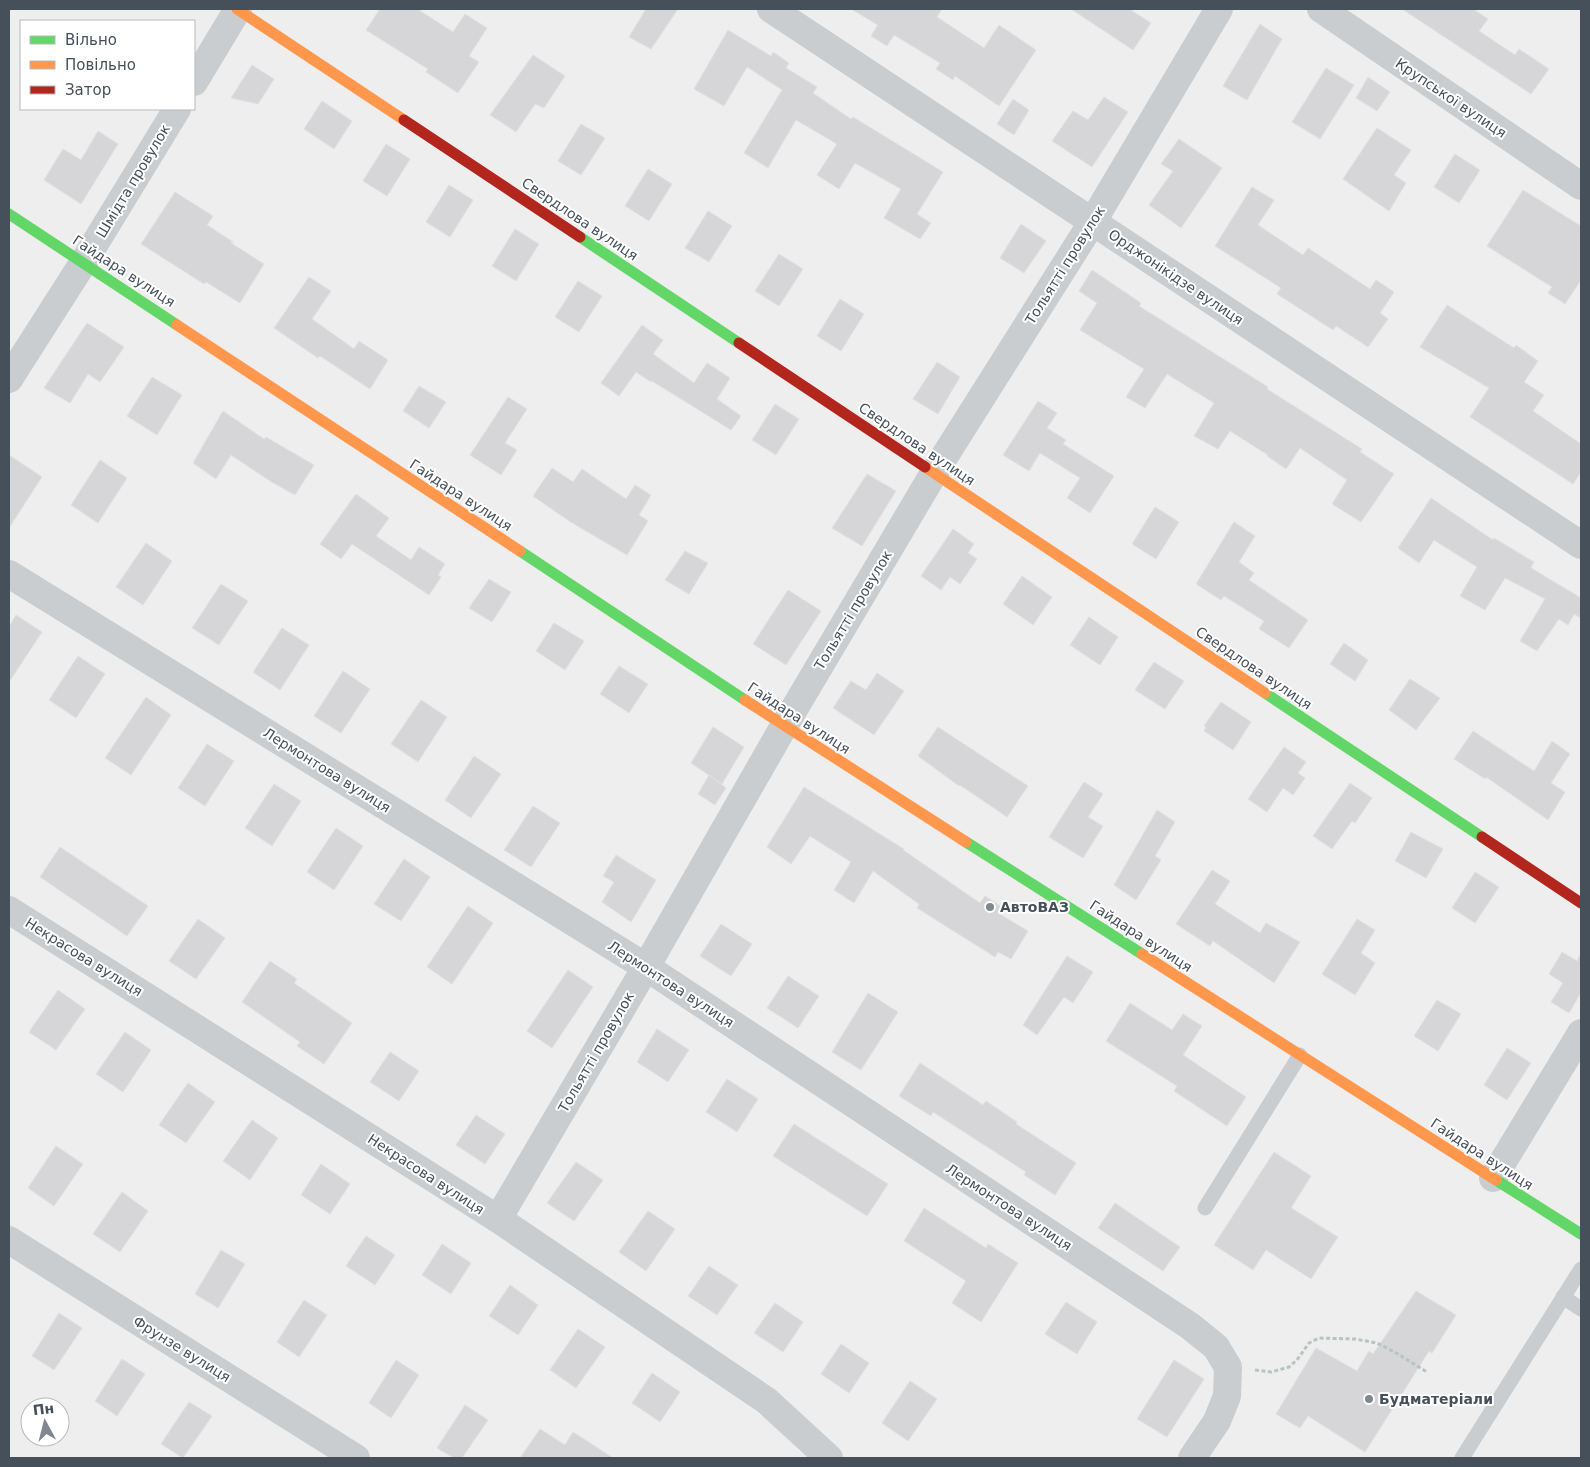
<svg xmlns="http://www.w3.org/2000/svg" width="1590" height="1467" font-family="'DejaVu Sans',sans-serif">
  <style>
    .building { fill: #d6d6d9; stroke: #e0e0e1 }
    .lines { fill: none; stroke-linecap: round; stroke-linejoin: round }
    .path { stroke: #b8c4c0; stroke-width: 3; stroke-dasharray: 4 2.5; stroke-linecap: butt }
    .lane { stroke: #cacdcf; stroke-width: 15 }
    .street { stroke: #cacdcf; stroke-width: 28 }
    .fast { stroke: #63d668; stroke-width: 11 }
    .slow { stroke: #ff974d; stroke-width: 11 }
    .jam { stroke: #b3261e; stroke-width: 11 }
    .poi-dot { fill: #81878e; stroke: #fff; stroke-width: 2 }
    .labels { text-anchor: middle; stroke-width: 4; stroke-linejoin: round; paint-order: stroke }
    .street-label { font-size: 14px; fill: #46505b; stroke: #fff }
    .poi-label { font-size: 14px; font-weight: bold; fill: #46505b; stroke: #fff; text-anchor: start }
  </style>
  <rect width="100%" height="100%" fill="#efeeee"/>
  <!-- building -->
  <g class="building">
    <polygon points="380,9 417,9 453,32 465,14 487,28 469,56 479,62 458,93 426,72 428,69 366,30"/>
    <polygon points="646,9 678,9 651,49 629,37"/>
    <polygon points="851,9 942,9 937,17 984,48 999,25 1036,50 999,106 955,76 953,80 936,69 940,63 894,35 887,46 871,36 878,25"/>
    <polygon points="1071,9 1129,9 1151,23 1133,50"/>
    <polygon points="1402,9 1473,9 1488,19 1479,31 1515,55 1519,49 1549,69 1531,94"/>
    <polygon points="1260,24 1282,39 1247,100 1223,86"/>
    <polygon points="728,30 771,56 773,52 789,63 786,68 817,87 813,93 851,119 853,117 943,172 917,214 931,223 920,239 884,218 901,189 855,163 839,189 817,175 837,144 796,120 768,168 744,153 782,90 747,67 724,106 694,89"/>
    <polygon points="533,55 565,76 544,108 535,104 516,132 490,115"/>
    <polygon points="252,65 274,79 258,104 231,98"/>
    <polygon points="1326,68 1354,85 1320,139 1292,122"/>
    <polygon points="1368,77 1390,92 1377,111 1356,98"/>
    <polygon points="1104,97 1128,112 1092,167 1052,141 1073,111 1088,120"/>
    <polygon points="1013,99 1029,110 1014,135 997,124"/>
    <polygon points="322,101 352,121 334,149 304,129"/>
    <polygon points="581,124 605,138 581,175 558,161"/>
    <polygon points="1377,128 1411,150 1394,175 1406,183 1389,211 1343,179"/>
    <polygon points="98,131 118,144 81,204 44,180 63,149 81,160"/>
    <polygon points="1179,139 1222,168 1181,228 1149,205 1173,171 1161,164"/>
    <polygon points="386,144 410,159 387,196 363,181"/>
    <polygon points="1455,154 1480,170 1459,203 1434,187"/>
    <polygon points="648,169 672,184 649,221 625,206"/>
    <polygon points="449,185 473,200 450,237 426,222"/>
    <polygon points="1252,187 1274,200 1258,225 1303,255 1308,248 1370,289 1376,280 1394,292 1380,313 1388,319 1368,347 1336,326 1333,330 1277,294 1281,288 1215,246"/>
    <polygon points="1523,190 1581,226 1581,280 1565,304 1548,293 1552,287 1487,246"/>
    <polygon points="175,192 213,216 207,225 233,242 231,243 264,264 240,303 206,282 204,284 141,244"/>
    <polygon points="708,211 732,226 709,262 685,248"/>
    <polygon points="1021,224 1046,241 1024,273 1000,258"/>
    <polygon points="515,229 539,244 516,281 492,266"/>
    <polygon points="779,254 803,269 779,306 755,291"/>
    <polygon points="1092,270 1141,303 1139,306 1268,387 1267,389 1362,449 1360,452 1394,474 1361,522 1332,504 1347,480 1300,448 1286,469 1267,456 1268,455 1230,431 1218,449 1194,436 1214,403 1167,374 1145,408 1126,397 1144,369 1080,330 1097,303 1079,291"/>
    <polygon points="309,277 331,291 312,319 354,349 359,341 388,360 370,389 320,356 318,358 274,328"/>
    <polygon points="578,281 602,296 579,332 555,317"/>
    <polygon points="840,299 864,314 841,351 817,336"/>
    <polygon points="1447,305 1514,348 1516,345 1538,361 1524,382 1544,395 1533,411 1581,444 1581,472 1573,484 1470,417 1489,388 1420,347"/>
    <polygon points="87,323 124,347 100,382 88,374 70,403 44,388"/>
    <polygon points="642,325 663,340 653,354 694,383 707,363 730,378 717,399 741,416 731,430 652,381 651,382 636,372 619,396 601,383"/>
    <polygon points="937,362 960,377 938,414 913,399"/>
    <polygon points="152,377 182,395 157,435 127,416"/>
    <polygon points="419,386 446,402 429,428 403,411"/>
    <polygon points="508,397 527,409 505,443 517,450 501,475 470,455"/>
    <polygon points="1038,401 1057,413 1047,428 1066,440 1063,444 1114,476 1090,513 1067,498 1080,478 1040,453 1029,471 1003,455"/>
    <polygon points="775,404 799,419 776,455 752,440"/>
    <polygon points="223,411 264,439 266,437 314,465 295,495 270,481 231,455 216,479 193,463"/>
    <polygon points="9,455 42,477 9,528"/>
    <polygon points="100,460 127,478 98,523 71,505"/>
    <polygon points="552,468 573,482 582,469 626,499 635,485 651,495 639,515 648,521 627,555 569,521 533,496"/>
    <polygon points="867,474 896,491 862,546 832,528"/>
    <polygon points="356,494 389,518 376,536 411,560 419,547 445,564 438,575 441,577 429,595 352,544 341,559 320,544"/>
    <polygon points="1431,498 1493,540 1494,538 1534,562 1531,568 1581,598 1581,618 1574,614 1568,625 1559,619 1537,651 1520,641 1545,599 1505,578 1485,610 1460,596 1477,567 1434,540 1419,563 1398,548"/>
    <polygon points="1155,507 1179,522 1156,559 1132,544"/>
    <polygon points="1234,522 1255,536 1239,562 1254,573 1249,580 1308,620 1289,648 1259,629 1264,621 1224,596 1221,600 1196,584"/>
    <polygon points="953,529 974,544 968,553 977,559 960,584 950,577 941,590 921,576"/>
    <polygon points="146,543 172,561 143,605 116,587"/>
    <polygon points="685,551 708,563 689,594 665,580"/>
    <polygon points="1022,576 1052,597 1033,625 1003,604"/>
    <polygon points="489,579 511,592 492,622 469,608"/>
    <polygon points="221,584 248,601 219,645 192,628"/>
    <polygon points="788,590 821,611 786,665 753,644"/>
    <polygon points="16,615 42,632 9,682 9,627"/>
    <polygon points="1089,617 1118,637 1100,665 1070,645"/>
    <polygon points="554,623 584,641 565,670 536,651"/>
    <polygon points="282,628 309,645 280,690 253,672"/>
    <polygon points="1344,643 1368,660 1355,681 1330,664"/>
    <polygon points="78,656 105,674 76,718 49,700"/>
    <polygon points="1154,662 1184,681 1165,709 1135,690"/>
    <polygon points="619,666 648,684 629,713 600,694"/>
    <polygon points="343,671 370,689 341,733 314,716"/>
    <polygon points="877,673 904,691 874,735 833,708 851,681 866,690"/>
    <polygon points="1410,679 1440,698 1416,730 1389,710"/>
    <polygon points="146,697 171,715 131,775 105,758"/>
    <polygon points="421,700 447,717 418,762 391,744"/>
    <polygon points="1221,702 1251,722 1233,750 1204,731 1206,727 1204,726"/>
    <polygon points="713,727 744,747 722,784 691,763"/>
    <polygon points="938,727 1028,786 1007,817 960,785 959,786 918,756"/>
    <polygon points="1473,731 1534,771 1552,741 1570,754 1551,783 1565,792 1548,820 1486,777 1485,779 1454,759"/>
    <polygon points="207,744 234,761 205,806 178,788"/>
    <polygon points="1284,747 1306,762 1298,773 1305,778 1293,795 1283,788 1267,812 1248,799"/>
    <polygon points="474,756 501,774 471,818 445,800"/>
    <polygon points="709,775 726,788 715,805 698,794"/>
    <polygon points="1084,782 1103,794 1088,817 1103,826 1083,858 1049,837"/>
    <polygon points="1350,783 1372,798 1355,823 1352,821 1332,849 1313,836"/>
    <polygon points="274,784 301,801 272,846 245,828"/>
    <polygon points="804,787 904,849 903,850 980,903 985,896 1002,907 998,913 1028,931 1011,959 998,952 995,957 917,908 919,904 873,871 854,903 834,890 851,862 810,836 791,864 767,847"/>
    <polygon points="533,806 560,823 531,867 504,850"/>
    <polygon points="1157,810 1175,822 1155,856 1161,860 1136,900 1114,885"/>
    <polygon points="336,828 363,846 334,890 307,872"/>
    <polygon points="1411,832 1443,849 1426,878 1395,861"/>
    <polygon points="60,847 148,906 127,936 40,877"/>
    <polygon points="616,855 656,880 631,922 602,902 614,882 603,876"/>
    <polygon points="404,859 430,877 401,921 374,904"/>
    <polygon points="1212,870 1230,881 1215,904 1260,933 1266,923 1300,942 1274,983 1213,941 1210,946 1176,924"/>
    <polygon points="1475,872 1499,887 1475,923 1452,908"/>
    <polygon points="468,906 493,923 452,984 427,967"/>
    <polygon points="198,919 225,938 196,979 169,961"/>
    <polygon points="1357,919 1375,930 1361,953 1375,963 1355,995 1322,974"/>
    <polygon points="721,924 752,944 731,976 700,956"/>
    <polygon points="1562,952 1577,961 1581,953 1581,995 1580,994 1569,1013 1551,1002 1563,983 1549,974"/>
    <polygon points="1067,956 1093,972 1073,1003 1064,997 1037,1035 1023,1025"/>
    <polygon points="270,961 297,979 294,983 352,1023 324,1064 297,1046 300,1042 242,1002"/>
    <polygon points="568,970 593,987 552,1048 527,1031"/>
    <polygon points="788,976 819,996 798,1028 767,1008"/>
    <polygon points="58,990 85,1009 56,1050 29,1032"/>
    <polygon points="868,993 898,1012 861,1070 832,1052"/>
    <polygon points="1437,1000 1461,1014 1438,1051 1414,1036"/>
    <polygon points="1130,1003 1172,1030 1183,1014 1202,1026 1183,1055 1246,1097 1227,1126 1174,1091 1177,1086 1106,1041"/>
    <polygon points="657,1029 689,1050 668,1082 637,1062"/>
    <polygon points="125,1032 151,1050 123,1092 96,1074"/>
    <polygon points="1507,1048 1531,1063 1507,1100 1484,1085"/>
    <polygon points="390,1052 419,1071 399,1101 370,1082"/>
    <polygon points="920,1063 983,1105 986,1101 1017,1122 1016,1124 1076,1163 1055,1195 1024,1175 1026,1172 933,1112 931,1116 899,1096"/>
    <polygon points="727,1079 758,1099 737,1132 706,1112"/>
    <polygon points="188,1083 215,1102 186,1143 159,1125"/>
    <polygon points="476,1115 505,1134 485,1164 456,1145"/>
    <polygon points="252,1120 278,1138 250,1180 223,1161"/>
    <polygon points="794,1124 888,1184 867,1216 773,1156"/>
    <polygon points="56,1146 83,1164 54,1206 28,1188"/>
    <polygon points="1274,1152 1311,1176 1291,1208 1338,1237 1311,1279 1266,1250 1253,1270 1214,1245"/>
    <polygon points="576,1162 603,1180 574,1221 547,1203"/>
    <polygon points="321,1164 350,1184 330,1214 301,1195"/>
    <polygon points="122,1192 148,1211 120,1252 93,1234"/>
    <polygon points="1115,1203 1180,1247 1163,1271 1098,1228"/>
    <polygon points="924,1208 986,1248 988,1244 1018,1263 981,1322 952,1303 966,1281 904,1241"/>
    <polygon points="648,1211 675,1229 646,1271 619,1252"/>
    <polygon points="366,1236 395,1255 375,1285 346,1266"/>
    <polygon points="442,1244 471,1263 451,1294 422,1275"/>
    <polygon points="221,1250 245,1264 218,1308 195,1294"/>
    <polygon points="709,1266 738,1285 717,1315 688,1296"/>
    <polygon points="510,1285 538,1305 518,1335 489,1316"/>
    <polygon points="1416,1291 1456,1315 1432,1353 1429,1351 1365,1452 1308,1416 1300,1428 1276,1414 1316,1348 1357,1371 1369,1351 1373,1354"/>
    <polygon points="304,1300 327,1315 299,1357 277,1342"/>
    <polygon points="1066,1302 1097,1322 1077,1354 1045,1334"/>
    <polygon points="775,1303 803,1322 783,1352 754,1333"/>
    <polygon points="59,1313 82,1328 54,1370 32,1356"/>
    <polygon points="578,1329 605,1347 576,1388 550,1370"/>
    <polygon points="841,1344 869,1363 849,1393 821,1374"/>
    <polygon points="122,1359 145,1374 117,1416 95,1401"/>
    <polygon points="396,1360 419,1375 391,1418 369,1403"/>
    <polygon points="1174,1360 1204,1379 1167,1437 1137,1419"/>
    <polygon points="652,1373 680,1392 660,1422 632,1403"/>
    <polygon points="910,1381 937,1399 908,1441 882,1423"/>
    <polygon points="189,1402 212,1416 183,1458 161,1444"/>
    <polygon points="465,1405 488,1420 462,1458 454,1458 437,1448"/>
    <polygon points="540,1429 565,1445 573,1432 613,1458 520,1458"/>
  </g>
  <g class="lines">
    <!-- path -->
    <polyline class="path" points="1255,1370 1271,1372 1289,1367 1297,1360 1309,1343 1319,1338 1355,1339 1377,1343 1398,1354 1427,1372"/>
    <!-- lane -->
    <g class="lane">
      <polyline points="1205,1208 1300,1055"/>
      <polyline points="1563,1297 1581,1309"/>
      <polyline points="1462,1458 1581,1269"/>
    </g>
    <!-- street -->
    <g class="street">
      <polyline points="771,9 1581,545"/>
      <polyline points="1321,9 1581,186"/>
      <polyline points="194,82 238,9"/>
      <polyline points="9,379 83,263 177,109"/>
      <polyline points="9,574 646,967 1190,1326 1216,1347 1228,1367 1227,1396 1217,1421 1192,1458"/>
      <polyline points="9,910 498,1219 767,1401 829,1458"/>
      <polyline points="1493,1178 1581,1033"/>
      <polyline points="498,1219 646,967 784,726 934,473 1093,221 1219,9"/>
      <polyline points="9,1240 356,1458"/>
    </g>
    <!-- fast -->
    <g class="fast">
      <polyline points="9,214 177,325"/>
      <polyline points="580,237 739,343"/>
      <polyline points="520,551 745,700"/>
      <polyline points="1265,693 1482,837"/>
      <polyline points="966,842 1142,954"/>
      <polyline points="1496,1180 1581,1234"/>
    </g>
    <!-- slow -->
    <g class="slow">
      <polyline points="237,9 404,120"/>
      <polyline points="177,325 520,551"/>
      <polyline points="925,467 1265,693"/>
      <polyline points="745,700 966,842"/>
      <polyline points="1142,954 1496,1180"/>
    </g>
    <!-- jam -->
    <g class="jam">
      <polyline points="404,120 580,237"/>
      <polyline points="739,343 925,467"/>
      <polyline points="1482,837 1581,903"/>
    </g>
  </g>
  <!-- markers -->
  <g class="poi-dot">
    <circle cx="990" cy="907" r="5"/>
    <circle cx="1369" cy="1399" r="5"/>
  </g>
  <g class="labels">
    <!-- street labels -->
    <g class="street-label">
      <text transform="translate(1451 98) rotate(34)" y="5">Крупської вулиця</text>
      <text transform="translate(133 181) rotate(-59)" y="5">Шмідта провулок</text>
      <text transform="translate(580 219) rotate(34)" y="5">Свердлова вулиця</text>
      <text transform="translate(1065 265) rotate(-58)" y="5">Тольятті провулок</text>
      <text transform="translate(124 271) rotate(33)" y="5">Гайдара вулиця</text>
      <text transform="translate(1176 277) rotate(34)" y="5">Орджонікідзе вулиця</text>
      <text transform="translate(917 444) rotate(34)" y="5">Свердлова вулиця</text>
      <text transform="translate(461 495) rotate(33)" y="5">Гайдара вулиця</text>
      <text transform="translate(853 610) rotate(-59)" y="5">Тольятті провулок</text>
      <text transform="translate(1254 668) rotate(34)" y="5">Свердлова вулиця</text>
      <text transform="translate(799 718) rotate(33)" y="5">Гайдара вулиця</text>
      <text transform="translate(327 770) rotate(32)" y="5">Лермонтова вулиця</text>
      <text transform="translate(1141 936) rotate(33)" y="5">Гайдара вулиця</text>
      <text transform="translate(84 957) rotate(32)" y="5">Некрасова вулиця</text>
      <text transform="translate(671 984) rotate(33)" y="5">Лермонтова вулиця</text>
      <text transform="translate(596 1052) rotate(-60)" y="5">Тольятті провулок</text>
      <text transform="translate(1482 1154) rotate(33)" y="5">Гайдара вулиця</text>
      <text transform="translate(426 1174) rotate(33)" y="5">Некрасова вулиця</text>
      <text transform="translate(1009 1207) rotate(33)" y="5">Лермонтова вулиця</text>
      <text transform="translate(182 1349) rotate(32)" y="5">Фрунзе вулиця</text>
    </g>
    <!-- poi labels -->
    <g class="poi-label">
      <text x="1000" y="912">АвтоВАЗ</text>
      <text x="1379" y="1404">Будматеріали</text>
    </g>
  </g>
  <!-- border -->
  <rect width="1590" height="1467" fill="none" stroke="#46505b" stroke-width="20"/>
  <!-- legend -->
  <rect x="20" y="20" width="175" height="90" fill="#ffffff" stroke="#b5b9bd"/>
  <rect x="30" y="36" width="25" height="8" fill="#63d668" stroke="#b5b9bd"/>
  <text x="65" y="45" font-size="15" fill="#46505b">Вільно</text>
  <rect x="30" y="61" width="25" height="8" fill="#ff974d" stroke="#b5b9bd"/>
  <text x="65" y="70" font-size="15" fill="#46505b">Повільно</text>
  <rect x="30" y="86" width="25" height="8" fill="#b3261e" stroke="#b5b9bd"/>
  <text x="65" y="95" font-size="15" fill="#46505b">Затор</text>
  <!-- north arrow -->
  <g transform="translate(45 1422) rotate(353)"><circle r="24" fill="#ffffff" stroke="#b5b9bd"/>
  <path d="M0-4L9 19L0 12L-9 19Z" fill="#81878e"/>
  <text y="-8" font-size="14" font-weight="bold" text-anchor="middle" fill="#46505b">Пн</text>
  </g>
</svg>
